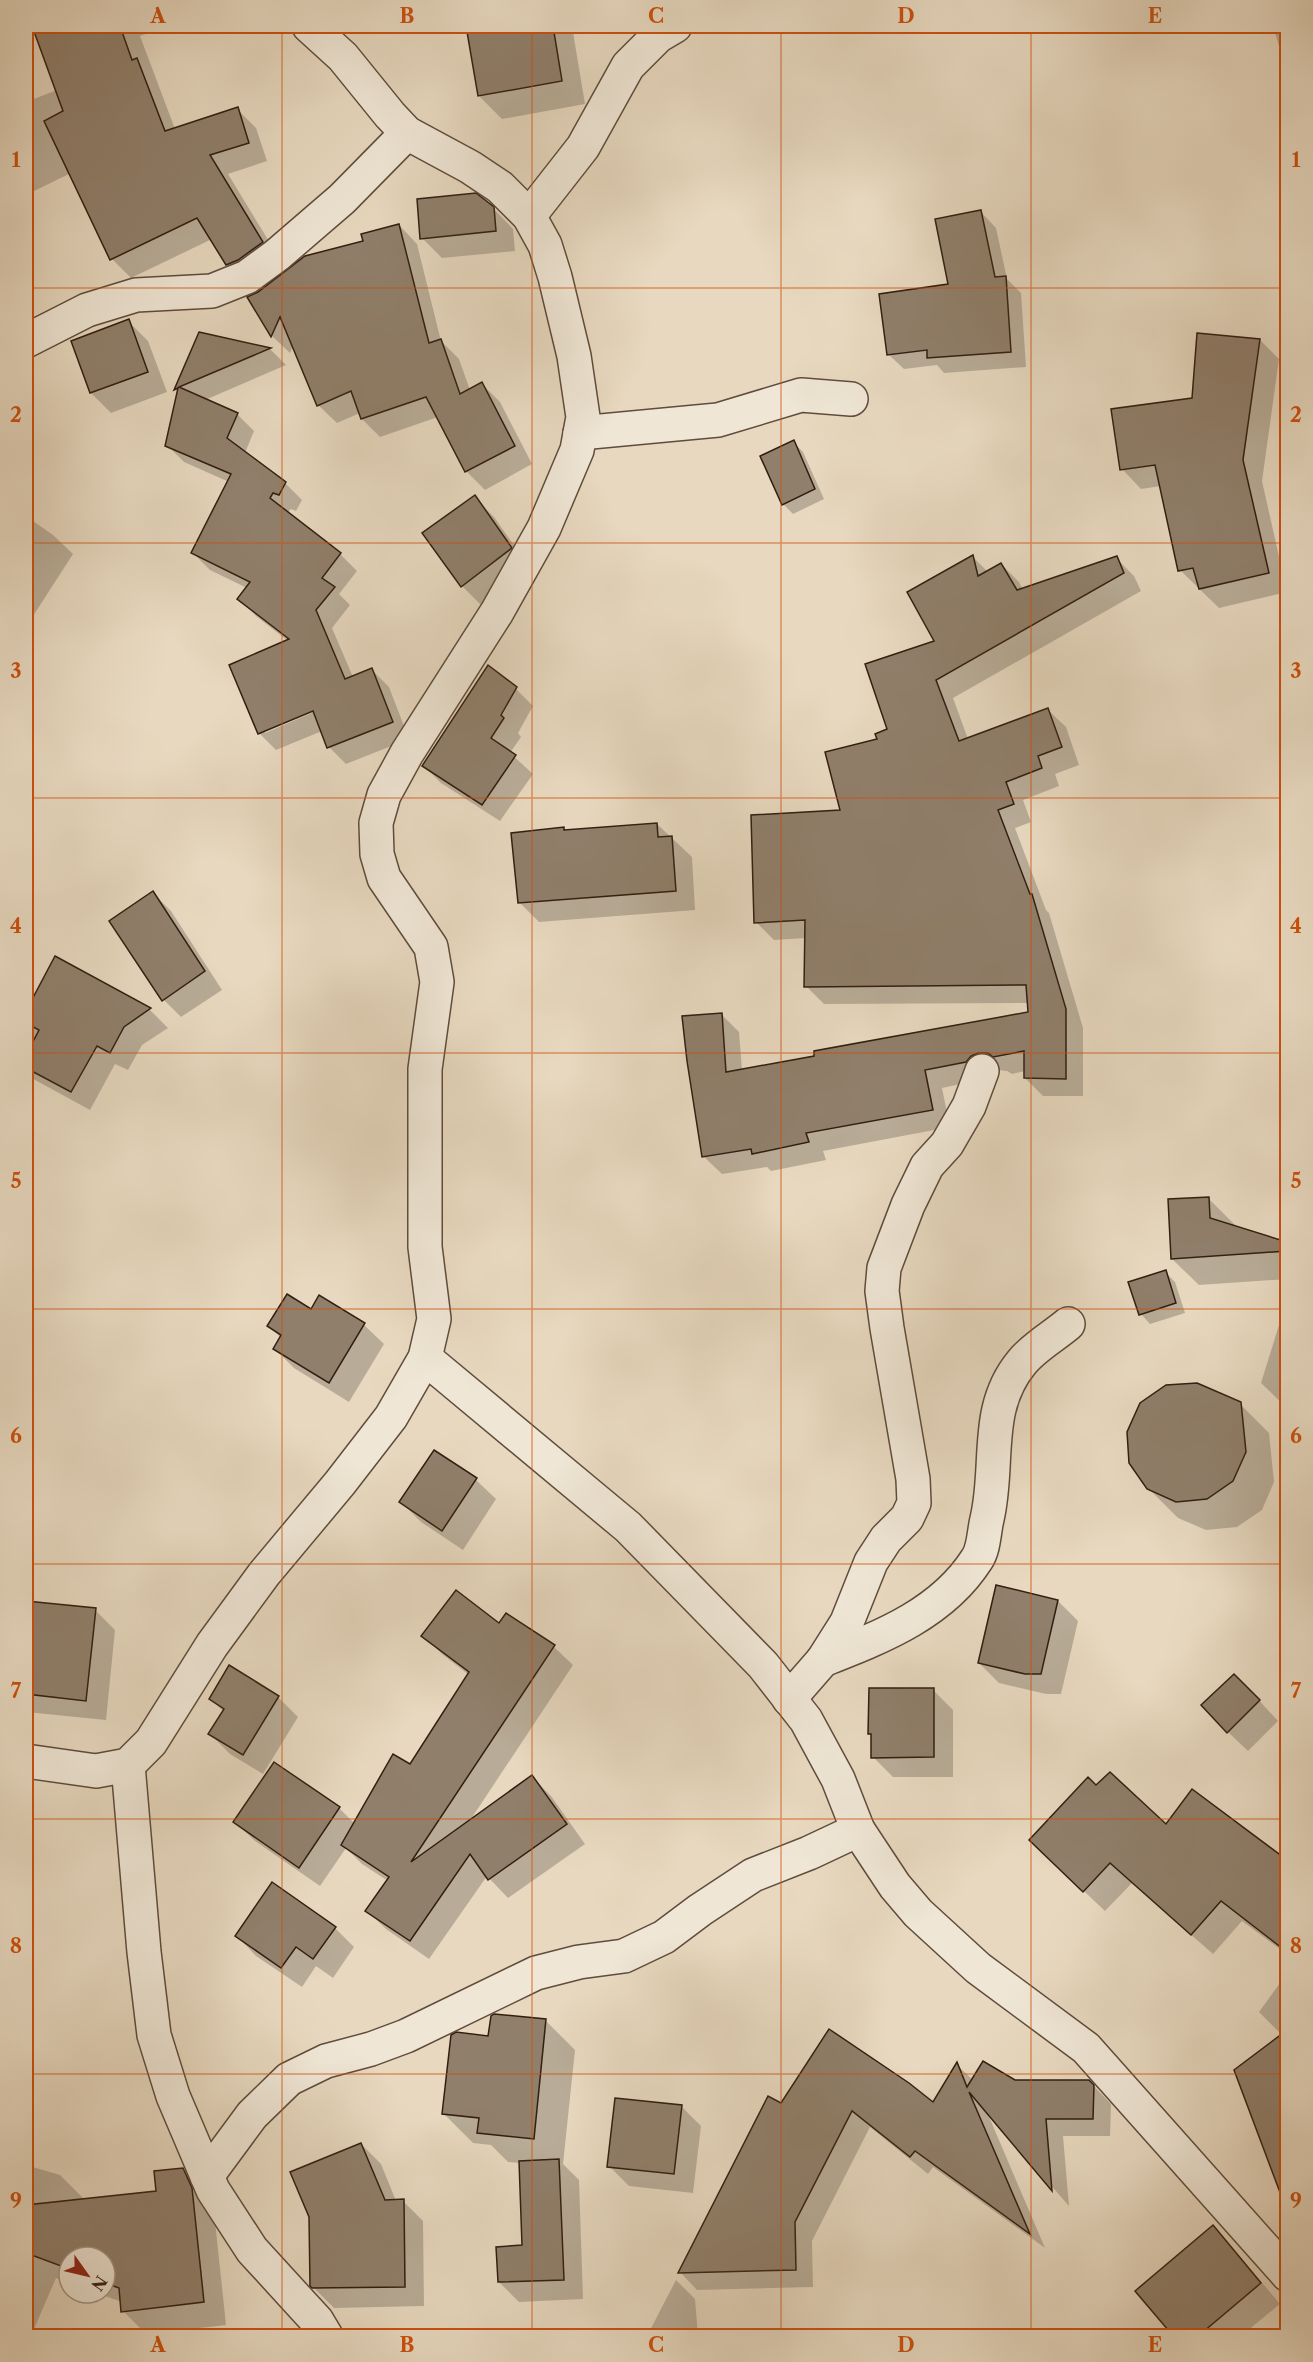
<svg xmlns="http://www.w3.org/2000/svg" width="1313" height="2362" font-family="'Libre Caslon Text',serif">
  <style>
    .shadow { fill: #0003; fill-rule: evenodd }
    .building { fill: #907f6b; stroke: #321e11; stroke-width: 1.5 }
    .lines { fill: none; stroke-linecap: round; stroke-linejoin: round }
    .minor-casing { stroke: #5f4c3c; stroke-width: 36 }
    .minor { stroke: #efe6d5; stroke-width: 33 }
    .grid { fill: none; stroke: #cd500d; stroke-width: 1.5; stroke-opacity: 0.55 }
    .neatline { fill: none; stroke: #cd500d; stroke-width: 2 }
    .grid-label { font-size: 20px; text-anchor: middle; font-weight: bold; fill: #cd500d }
  </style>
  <rect width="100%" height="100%" fill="#e7d8bf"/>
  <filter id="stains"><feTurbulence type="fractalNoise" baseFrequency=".00333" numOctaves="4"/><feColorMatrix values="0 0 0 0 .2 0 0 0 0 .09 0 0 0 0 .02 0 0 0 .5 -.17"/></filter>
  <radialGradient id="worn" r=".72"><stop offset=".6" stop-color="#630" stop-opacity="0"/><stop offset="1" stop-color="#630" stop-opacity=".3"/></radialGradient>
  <!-- shadow -->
  <g class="shadow">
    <polygon points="41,26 169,26 140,36 175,129 237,109 256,128 267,161 228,174 281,261 247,283 228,264 212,239 131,278 112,259 71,173 26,195 26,102 57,90 35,28"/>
    <polygon points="468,26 572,26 585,104 502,119 480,97"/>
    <polygon points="1273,26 1288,26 1288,62 1282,56"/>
    <polygon points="493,208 513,229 515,251 442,258 422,238"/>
    <polygon points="981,212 996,228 1007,279 1021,293 1026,367 944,373 937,365 904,369 888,354 949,285"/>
    <polygon points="399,225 417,244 441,341 459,359 470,390 482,384 500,402 532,464 485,490 466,471 438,417 380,437 362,419 360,413 337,423 318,405 293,346 290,353 272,336 249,298"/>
    <polygon points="128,321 148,341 167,392 111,413 91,393 73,341"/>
    <path d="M200,333L270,349L286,365L205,400L237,414L254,431L245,453L285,483L302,500L296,511L291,509L287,513L340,554L357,571L339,594L350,605L332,628L353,677L372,670L389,687L409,739L346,764L329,747L322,731L276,750L259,733L288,641L256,616L239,599L247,588L210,570L193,553L229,482L184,462L167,445L178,392L176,389ZM320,706L321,709L265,733V729Z"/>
    <polygon points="1260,340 1279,359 1262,481 1287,592 1219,608 1180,570 1161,486 1141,489 1122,469"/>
    <polygon points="793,442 803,452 824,499 793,514 783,504"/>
    <polygon points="474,497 494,517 530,568 482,606 462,586"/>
    <polygon points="26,516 53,535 73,554 26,627"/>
    <polygon points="973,557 988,572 1001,564 1019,582 1023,590 1116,558 1134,576 1141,591 953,698 968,739 1048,710 1066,727 1079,765 1055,774 1059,786 1023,800 1031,822 1015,828 1046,910 1049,913 1083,1028 1083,1096 1043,1096 1025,1078 1025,1071 1012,1074 1007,1071 997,1070 984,1079 942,1088 950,1127 823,1151 826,1160 771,1171 767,1167 722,1174 704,1157 721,1014 739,1032 742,1070 1030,1013 1029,1003 824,1004 806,986 806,938 774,940 756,922 842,812 879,741 888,730 937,642"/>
    <polygon points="516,689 533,706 518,733 521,737 510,753 533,774 500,821 441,783 423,765"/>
    <polygon points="657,824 692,857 695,910 539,922 519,902 564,829 566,831"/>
    <polygon points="153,893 171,911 222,990 181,1017 164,1000"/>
    <polygon points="56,958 150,1010 168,1028 142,1045 128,1070 115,1064 90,1110 26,1075 26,1014"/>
    <polygon points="1208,1198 1235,1225 1235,1227 1288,1243 1288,1279 1199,1285 1172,1259"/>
    <polygon points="1165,1272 1175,1282 1185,1313 1150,1324 1141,1314"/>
    <polygon points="1288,1296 1288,1409 1261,1383"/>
    <polygon points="311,1311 364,1325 384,1344 349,1402 294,1368 275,1349 281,1338 269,1326"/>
    <polygon points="1240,1404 1269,1433 1274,1482 1262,1510 1237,1527 1206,1530 1178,1518 1148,1488"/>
    <polygon points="435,1452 476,1480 496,1499 463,1550 421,1522 401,1502"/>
    <polygon points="1058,1601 1078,1621 1061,1694 1046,1694 999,1683 979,1663"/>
    <polygon points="26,1603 95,1610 115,1630 106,1720 26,1712"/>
    <polygon points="500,1626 554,1647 573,1665 469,1822 532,1777 551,1796 585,1844 508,1898 487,1876 429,1959 386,1929 367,1911 388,1881 362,1864 346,1848 320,1886 255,1841 235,1822 339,1808 355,1824 410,1766 469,1675 442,1654 423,1635"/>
    <polygon points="1288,1634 1288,1648 1282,1643"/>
    <polygon points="933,1690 953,1710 953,1777 893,1777 873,1757 872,1736 869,1733"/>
    <polygon points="1254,1695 1278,1721 1248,1751 1228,1732"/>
    <polygon points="278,1697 298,1717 263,1774 230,1754 210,1734 224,1712 211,1699"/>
    <polygon points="1096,1787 1166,1826 1192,1791 1288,1862 1288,1955 1242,1921 1213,1954 1132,1883 1105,1911 1052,1861"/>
    <polygon points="335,1928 354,1947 333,1978 316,1966 302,1987 256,1956 237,1936"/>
    <polygon points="1288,1972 1288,2208 1236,2071 1282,2035 1259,2012"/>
    <polygon points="546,2021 575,2050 563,2164 579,2180 583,2299 519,2302 499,2282 524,2247 520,2163 508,2162 491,2145 473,2143 444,2114 489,2038"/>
    <polygon points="957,2065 973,2080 1089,2081 1111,2104 1110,2136 1063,2136 1069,2206 987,2112 1045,2248 933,2167 928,2174 870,2127 812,2241 813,2287 697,2290 680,2272 782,2105 933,2104"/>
    <polygon points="681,2106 701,2126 693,2193 629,2186 609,2166"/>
    <polygon points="361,2144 381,2164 396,2201 403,2201 423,2221 424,2306 334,2308 313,2287"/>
    <polygon points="26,2165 60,2175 83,2198 82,2201 158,2193 183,2170 206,2193 214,2212 226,2325 146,2334 123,2311 122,2302 96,2293 105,2293 105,2257 69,2257 69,2283 56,2278 31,2336 26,2336"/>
    <polygon points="1212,2227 1232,2247 1280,2304 1241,2336 1176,2336"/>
    <polygon points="676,2280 695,2299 698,2336 647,2336"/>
    <polygon points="1063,2331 1068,2336 1051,2336"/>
  </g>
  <!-- building -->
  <g class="building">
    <polygon points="32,26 120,26 132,60 137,58 165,131 238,107 249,143 210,155 263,242 238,260 226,265 197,218 110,260 44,121 63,111"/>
    <polygon points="466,26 553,26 562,81 478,96"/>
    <polygon points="476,193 494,207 496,231 420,239 417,199"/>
    <polygon points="981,210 995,277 1006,276 1011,352 927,358 927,350 887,355 879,294 948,284 935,219"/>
    <polygon points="399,224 429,343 441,339 460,394 482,382 515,446 465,472 426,397 361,419 351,391 317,406 280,317 271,337 247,297 258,292 305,256 363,241 361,234"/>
    <polygon points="129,319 148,372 90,393 71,341"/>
    <polygon points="199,332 271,348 179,387 238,413 227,438 286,482 279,495 273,493 270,498 341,553 322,578 335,587 316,610 345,679 372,668 393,722 327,748 313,711 258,734 229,665 289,639 237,599 250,582 191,553 231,474 165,446 178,388 174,390"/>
    <polygon points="1197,333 1260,339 1243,460 1269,573 1199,589 1193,568 1178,571 1155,465 1120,470 1111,409 1192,398"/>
    <polygon points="794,440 815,489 782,505 760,456"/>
    <polygon points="475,495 512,548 461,587 422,533"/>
    <polygon points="973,555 978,576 1001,563 1017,590 1117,556 1124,573 936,680 959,741 1048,708 1062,747 1038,756 1042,768 1006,782 1014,804 998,810 1030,894 1032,894 1066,1009 1066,1079 1024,1078 1024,1051 993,1057 988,1053 978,1053 971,1056 966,1062 925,1070 933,1110 806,1133 809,1142 752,1154 751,1149 702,1157 687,1061 682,1016 722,1013 726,1072 814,1056 814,1051 1028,1012 1026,985 804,987 805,920 754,923 751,815 840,810 825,752 877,739 875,734 887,729 865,664 934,641 907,592"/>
    <polygon points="488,665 517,687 501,715 504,718 491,738 516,755 482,805 422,766"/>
    <polygon points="657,823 658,837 672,836 676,891 518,903 511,833 564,827 564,830"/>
    <polygon points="153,891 205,971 162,1001 109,921"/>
    <polygon points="55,956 151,1008 124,1027 110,1053 97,1046 71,1092 26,1068 26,1055 39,1030 26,1023 26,1011"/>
    <polygon points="1209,1197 1210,1218 1287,1242 1287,1251 1171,1259 1168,1199"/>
    <polygon points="1166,1270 1176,1303 1139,1315 1128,1282"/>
    <polygon points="287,1294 311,1309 319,1295 365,1323 329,1383 273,1349 281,1335 267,1326"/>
    <polygon points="1197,1383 1241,1402 1246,1452 1233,1481 1207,1499 1176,1502 1147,1489 1129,1463 1127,1432 1140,1403 1166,1385"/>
    <polygon points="434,1450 477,1478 442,1531 399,1502"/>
    <polygon points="996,1585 1058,1600 1041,1674 1025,1674 978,1663"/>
    <polygon points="456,1590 499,1623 506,1613 555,1645 411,1862 532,1775 567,1824 488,1880 470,1854 410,1941 365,1911 389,1877 341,1845 393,1754 410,1764 469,1672 421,1636"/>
    <polygon points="26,1601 96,1608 86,1701 26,1694"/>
    <polygon points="229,1665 279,1696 243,1755 208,1734 224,1709 209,1699"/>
    <polygon points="1234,1674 1260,1700 1227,1733 1201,1705"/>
    <polygon points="869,1688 934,1688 934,1757 871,1758 871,1734 868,1734"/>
    <polygon points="274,1762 340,1807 299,1868 233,1822"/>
    <polygon points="1110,1772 1166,1824 1192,1789 1287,1860 1287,1952 1221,1901 1191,1935 1110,1863 1083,1892 1029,1840 1088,1777 1096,1785"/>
    <polygon points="272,1882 336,1927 313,1959 296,1947 281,1968 235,1936"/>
    <polygon points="494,2014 546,2019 534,2139 477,2133 479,2118 442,2114 451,2035 456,2032 488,2036 491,2016"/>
    <polygon points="829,2029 909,2083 933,2102 957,2062 967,2087 983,2061 1015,2080 1089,2080 1094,2085 1093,2119 1046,2119 1052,2191 969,2092 1030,2234 915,2151 910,2157 852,2111 795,2222 796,2270 678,2273 768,2096 781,2103"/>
    <polygon points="1287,2030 1287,2203 1284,2203 1234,2070"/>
    <polygon points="615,2098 682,2105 674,2174 607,2167"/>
    <polygon points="361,2143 385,2200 404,2199 405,2287 312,2288 310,2286 309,2217 290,2172"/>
    <polygon points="559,2159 564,2280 498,2282 496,2247 522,2245 519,2161"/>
    <polygon points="183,2168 192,2188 204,2302 121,2312 119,2288 105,2283 105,2257 69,2257 69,2269 26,2253 26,2205 156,2191 154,2171"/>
    <polygon points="1213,2225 1261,2283 1197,2337 1174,2337 1135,2291"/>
  </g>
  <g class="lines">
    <defs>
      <g id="minor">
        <polyline points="529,216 583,147 628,66 658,36 675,26"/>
        <polyline points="26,341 87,310 136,295 212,291 247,277 277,255 342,199 407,133"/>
        <polyline points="580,433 718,420 801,395 851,399"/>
        <polyline points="425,1358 628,1527 763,1665 806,1720 838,1779 858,1830 895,1886 918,1913 978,1968 1086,2048 1288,2275"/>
        <path d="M823,1660C881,1637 942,1614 977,1559C984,1549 984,1531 987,1519C1000,1464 983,1409 1022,1362C1034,1347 1054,1336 1068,1324"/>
        <polyline points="789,1699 823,1660 847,1622 871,1562 886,1539 907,1518 914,1503 913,1479 887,1328 882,1291 884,1268 908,1205 927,1166 947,1144 969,1106 982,1071"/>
        <polyline points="26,1761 96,1771 128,1765 151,1742 212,1645 264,1574 340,1483 391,1417 425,1358 434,1319 425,1247 425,1069 437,982 431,947 384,878 377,854 376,823 384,795 407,753 497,612 544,528 577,450 583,417 574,356 555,277 545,245 529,216 500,187 470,167 407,133 390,115 343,57 309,26"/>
        <polyline points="128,1765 144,1952 154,2035 173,2096 213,2190 252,2250 317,2321 326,2336"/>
        <polyline points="207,2176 252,2115 289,2079 326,2061 371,2049 406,2036 536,1973 579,1962 624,1956 664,1937 700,1910 753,1875 809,1853 858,1830"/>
      </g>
    </defs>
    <!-- minor casing -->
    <use href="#minor" class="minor-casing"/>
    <!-- minor -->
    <use href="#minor" class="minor"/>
  </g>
  <!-- grid -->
  <path class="grid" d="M282,26V2336M532,26V2336M781,26V2336M1031,26V2336M26,288H1288M26,543H1288M26,798H1288M26,1053H1288M26,1309H1288M26,1564H1288M26,1819H1288M26,2074H1288"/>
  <!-- margin -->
  <rect width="1313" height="2362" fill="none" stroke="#e7d8bf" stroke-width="66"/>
  <!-- north arrow -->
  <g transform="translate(87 2275) rotate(124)"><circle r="28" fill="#efe6d5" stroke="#a39687" stroke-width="1.5"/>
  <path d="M0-4.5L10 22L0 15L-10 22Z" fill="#8f2418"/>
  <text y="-9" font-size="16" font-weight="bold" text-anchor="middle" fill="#321e11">N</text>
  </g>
  <rect x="33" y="33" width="1247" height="2296" class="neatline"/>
  <g class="grid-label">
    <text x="158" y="23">A</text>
    <text x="407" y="23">B</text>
    <text x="656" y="23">C</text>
    <text x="906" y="23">D</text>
    <text x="1155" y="23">E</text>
    <text x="16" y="167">1</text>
    <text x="1296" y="167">1</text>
    <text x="16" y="422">2</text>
    <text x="1296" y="422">2</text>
    <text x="16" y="678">3</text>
    <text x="1296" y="678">3</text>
    <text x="16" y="933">4</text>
    <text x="1296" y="933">4</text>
    <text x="16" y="1188">5</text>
    <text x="1296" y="1188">5</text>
    <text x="16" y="1443">6</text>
    <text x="1296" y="1443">6</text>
    <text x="16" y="1698">7</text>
    <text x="1296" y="1698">7</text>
    <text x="16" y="1953">8</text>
    <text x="1296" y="1953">8</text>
    <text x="16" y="2208">9</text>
    <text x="1296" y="2208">9</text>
    <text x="158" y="2352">A</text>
    <text x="407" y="2352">B</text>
    <text x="656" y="2352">C</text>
    <text x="906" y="2352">D</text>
    <text x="1155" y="2352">E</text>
  </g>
  <rect width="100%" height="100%" filter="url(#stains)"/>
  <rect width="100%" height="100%" fill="url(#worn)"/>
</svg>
